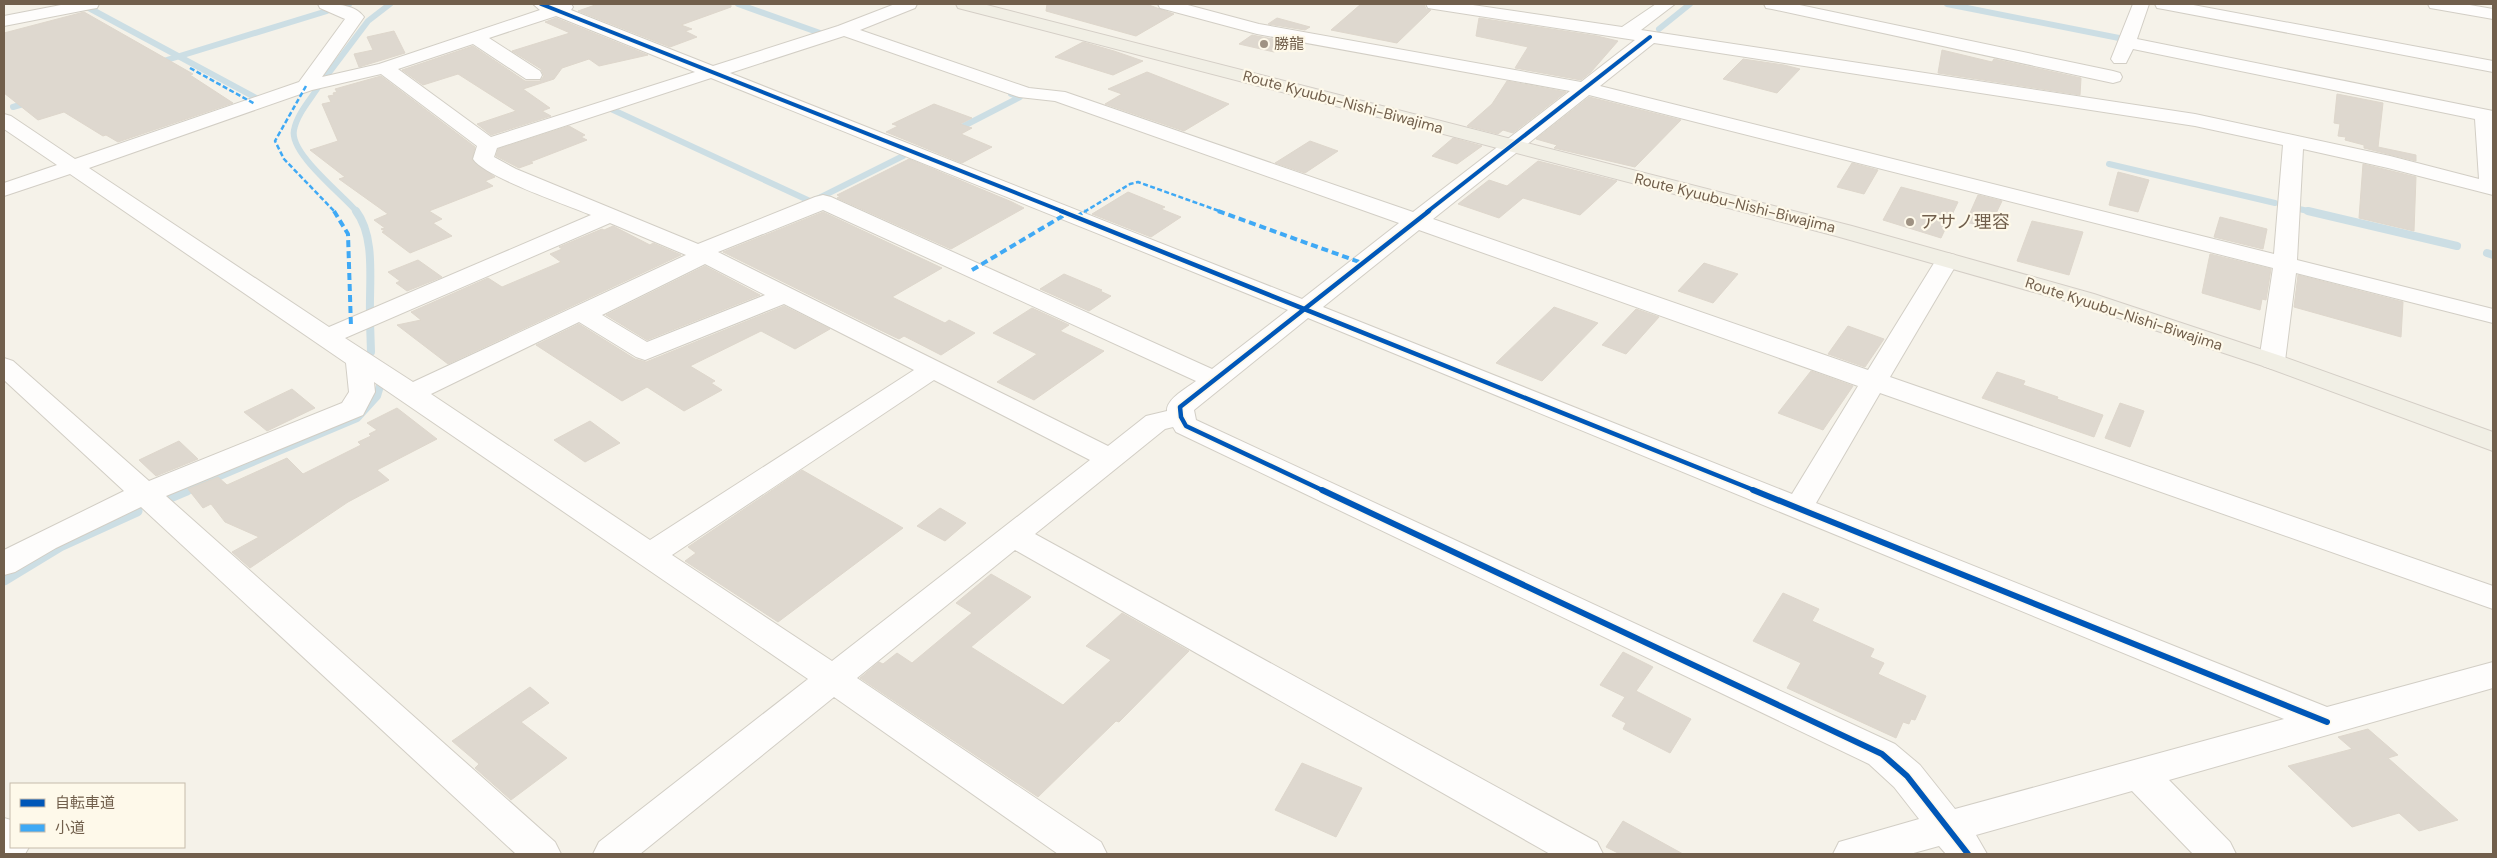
<svg xmlns="http://www.w3.org/2000/svg" width="2497" height="858" font-family="'DM Sans','Noto Sans JP',sans-serif">
  <style>
    .lines { fill: none; stroke-linecap: round; stroke-linejoin: round }
    .stream-far2 { stroke: #ccdee4; stroke-width: 6 }
    .stream-far1 { stroke: #ccdee4; stroke-width: 8 }
    .stream { stroke: #ccdee4; stroke-width: 11 }
    .building { fill: #ded8cf; stroke: #ded7cc }
    .minor-casing { stroke: #d2cec5; stroke-width: 2 }
    .major-casing { stroke: #d4cec6; stroke-width: 2 }
    .minor { fill: #fefdfc; fill-rule: evenodd }
    .major { fill: #f1efe5; fill-rule: evenodd }
    .quiet-far1 { stroke: #3fa9f5; stroke-width: 2.5; stroke-dasharray: 5 2.5; stroke-linecap: butt }
    .quiet { stroke: #3fa9f5; stroke-width: 4; stroke-dasharray: 7 4; stroke-linecap: butt }
    .cycleway-far2-casing { stroke: #fef9ea; stroke-width: 5.5 }
    .cycleway-far1-casing { stroke: #fef9ea; stroke-width: 8 }
    .cycleway-casing { stroke: #fef9ea; stroke-width: 9 }
    .cycleway-far2 { stroke: #0057b8; stroke-width: 4 }
    .cycleway-far1 { stroke: #0057b8; stroke-width: 4.5 }
    .cycleway { stroke: #0057b8; stroke-width: 6 }
    .poi-dot { fill: #9f9283; stroke: #fef9ea; stroke-width: 2 }
    .labels { text-anchor: middle; stroke-width: 4.5; stroke-linejoin: round; paint-order: stroke }
    .far-poi-label { font-size: 15px; fill: #715f4c; stroke: #fef9ea; text-anchor: start }
    .far-street-label { font-size: 15px; fill: #715f4c; stroke: #fef9ea }
    .poi-label { font-size: 18px; fill: #715f4c; stroke: #fef9ea; text-anchor: start }
  </style>
  <rect width="100%" height="100%" fill="#f5f2e9"/>
  <g class="lines">
    <!-- stream-far2 -->
    <g class="stream-far2">
      <polyline points="738,4 820,33"/>
      <polyline points="1947,4 2119,38"/>
      <polyline points="342,6 349,4"/>
      <polyline points="87,7 258,99"/>
      <polyline points="1659,29 1690,4"/>
      <polyline points="157,63 327,11"/>
      <polyline points="325,78 368,21 390,4"/>
      <path d="M319,86C310,100 297,114 294,130C289,153 342,194 357,212"/>
      <polyline points="13,107 30,102"/>
      <polyline points="611,109 812,202"/>
      <polyline points="956,130 1020,97 1011,94"/>
      <polyline points="2109,164 2275,203"/>
      <polyline points="815,200 903,156"/>
      <polyline points="2299,209 2313,212"/>
    </g>
    <!-- stream-far1 -->
    <g class="stream-far1">
      <path d="M356,211C376,237 369,283 370,314"/>
      <polyline points="2308,211 2457,246"/>
      <polyline points="2487,253 2493,255"/>
      <polyline points="370,322 371,352"/>
      <polyline points="184,491 357,418 377,396 380,386"/>
    </g>
    <!-- stream -->
    <g class="stream">
      <polyline points="168,498 187,490"/>
      <polyline points="4,580 60,546 137,511"/>
    </g>
  </g>
  <!-- building -->
  <g class="building">
    <polygon points="598,4 731,4 731,7 681,25 692,29 685,31 697,37 670,47 578,11"/>
    <polygon points="1047,4 1146,4 1174,14 1136,36 1046,11"/>
    <polygon points="1361,4 1424,4 1426,9 1431,10 1397,43 1331,30"/>
    <polygon points="84,12 193,74 190,75 233,103 118,142 106,135 103,136 64,112 38,120 4,93 4,33"/>
    <polygon points="556,18 648,55 599,66 589,59 562,68 554,79 523,89 550,108 542,111 551,116 491,135 477,124 516,111 458,74 423,85 402,70 473,46 525,81 540,81 544,76 541,69 512,51 570,33 545,22"/>
    <polygon points="1277,18 1310,27 1305,30 1268,24"/>
    <polygon points="1479,18 1597,36 1618,41 1591,72 1581,80 1515,68 1528,47 1476,36"/>
    <polygon points="394,31 405,53 359,67 354,54 373,50 367,37"/>
    <polygon points="1252,35 1257,36 1289,42 1274,52 1239,44"/>
    <polygon points="1083,42 1114,51 1143,61 1113,75 1055,57"/>
    <polygon points="1942,50 1992,62 1994,59 2081,78 2080,95 1938,73"/>
    <polygon points="1743,59 1784,65 1800,69 1777,93 1723,79"/>
    <polygon points="1147,72 1229,104 1184,131 1105,104 1122,94 1108,89"/>
    <polygon points="381,76 475,147 472,160 495,177 485,181 493,186 429,211 442,219 433,223 452,236 410,253 382,232 385,231 381,229 385,228 374,220 388,214 339,179 345,177 310,150 338,141 322,104 331,102 328,96 334,95 333,93 337,92 335,89"/>
    <polygon points="1507,81 1566,92 1513,133 1503,130 1498,134 1467,126 1492,104"/>
    <polygon points="2337,94 2383,103 2378,147 2416,155 2416,161 2364,148 2364,145 2345,140 2346,137 2338,136 2340,124 2334,123"/>
    <polygon points="1589,97 1681,120 1635,167 1554,148 1557,145 1536,139"/>
    <polygon points="934,104 972,118 960,124 972,128 961,134 992,147 962,163 886,132 898,126 892,124"/>
    <polygon points="569,126 585,135 581,137 587,140 530,162 533,163 519,168 496,156 498,149"/>
    <polygon points="1453,138 1482,146 1457,164 1432,156"/>
    <polygon points="1310,141 1338,151 1305,173 1275,163"/>
    <polygon points="909,159 1012,202 1024,208 951,249 837,198 840,196 837,195"/>
    <polygon points="1538,161 1617,181 1580,215 1523,198 1499,218 1458,204 1489,180 1507,186"/>
    <polygon points="1852,163 1878,170 1864,194 1837,187"/>
    <polygon points="2363,164 2416,177 2414,231 2359,218"/>
    <polygon points="2118,172 2149,180 2138,212 2109,205"/>
    <polygon points="1901,187 1958,202 1941,238 1883,220"/>
    <polygon points="1128,192 1165,207 1161,209 1181,217 1151,237 1092,214"/>
    <polygon points="1978,195 2002,201 1989,228 1966,222"/>
    <polygon points="823,212 942,268 892,297 945,323 949,320 975,333 941,355 904,336 899,339 878,329 723,252"/>
    <polygon points="2220,217 2267,229 2263,249 2214,237"/>
    <polygon points="2032,221 2083,232 2069,275 2017,261"/>
    <polygon points="613,226 650,245 653,243 681,255 448,364 397,325 421,320 411,312 488,278 502,287 561,262 550,254 562,249 559,247 602,229 604,230"/>
    <polygon points="2210,254 2271,269 2266,300 2262,299 2260,310 2202,293"/>
    <polygon points="418,260 442,277 407,291 396,283 400,281 388,272"/>
    <polygon points="1704,263 1738,274 1713,303 1678,291"/>
    <polygon points="705,266 760,295 647,340 606,315"/>
    <polygon points="1064,274 1102,290 1100,291 1111,296 1089,311 1040,289"/>
    <polygon points="2298,275 2403,302 2401,337 2294,307"/>
    <polygon points="784,306 830,329 795,349 761,331 690,366 715,381 711,383 722,390 684,411 647,387 622,401 536,345 579,324 635,359 646,362"/>
    <polygon points="1554,307 1598,323 1542,381 1496,363"/>
    <polygon points="1032,308 1069,325 1060,331 1104,351 1034,400 997,382 1037,354 993,333"/>
    <polygon points="1636,309 1659,317 1626,354 1602,345"/>
    <polygon points="1848,326 1884,339 1865,367 1828,354"/>
    <polygon points="1811,371 1853,386 1823,430 1778,413"/>
    <polygon points="1997,372 2025,381 2023,385 2058,397 2057,399 2103,415 2094,437 1982,398"/>
    <polygon points="292,389 315,408 267,431 244,412"/>
    <polygon points="2120,403 2144,411 2130,447 2105,438"/>
    <polygon points="397,408 437,439 377,470 389,480 348,502 250,568 232,552 259,537 225,522 211,504 203,508 188,489 218,477 227,485 287,458 303,474 361,445 358,442 371,436 369,434 377,430 367,423"/>
    <polygon points="590,421 620,443 585,462 554,440"/>
    <polygon points="179,441 198,459 156,476 139,460"/>
    <polygon points="802,470 903,528 778,622 685,561 696,553 688,547"/>
    <polygon points="940,508 966,523 945,541 917,526"/>
    <polygon points="991,574 1031,597 971,647 1063,705 1111,660 1086,646 1122,613 1189,651 1119,722 1116,721 1038,797 860,678 879,662 883,664 897,653 912,663 972,613 956,603"/>
    <polygon points="1783,593 1819,609 1812,621 1874,649 1870,657 1884,663 1878,674 1926,696 1915,720 1911,719 1909,724 1903,722 1896,738 1787,688 1801,663 1753,641"/>
    <polygon points="1623,652 1653,667 1636,691 1691,719 1670,753 1623,729 1626,723 1612,716 1625,697 1600,685"/>
    <polygon points="530,687 549,703 521,722 567,758 511,800 475,768 479,764 452,741"/>
    <polygon points="2368,729 2398,755 2388,758 2458,820 2419,831 2399,813 2352,827 2288,766 2352,749 2338,737"/>
    <polygon points="1302,763 1362,788 1336,837 1275,810"/>
    <polygon points="1623,821 1683,854 1620,854 1606,847"/>
  </g>
  <g class="lines">
    <defs>
      <g id="minor">
        <polygon points="66,4 99,4 97,8 91,9 4,26 4,16"/>
        <path d="M318,4C332,4 354,3 364,17L322,77L379,64L540,10L533,4H571L573,7L571,10L713,66L838,26L895,4H917L915,8L860,30L1029,88L1065,92L1413,212L1570,91L1257,34L1160,8L1158,4H1184L1259,24L1581,82L1635,40L1434,9L1428,8L1426,4H1466L1622,27L1656,4H1675L1641,30L2195,114L2390,156L2479,179L2475,119L2133,49L2126,63H2114L2111,59L2133,4H2149L2137,39L2493,111V195L2388,168L2303,149L2297,260L2493,309V323L2296,273L2285,361L2281,366L2272,369L2263,366L2259,361L2273,268L1589,95L1433,219L1868,370L1939,255L1947,253L1955,255L1959,260L1890,377L2493,586V609L1880,393L1816,503L2327,707L2493,662V688L2169,780L2230,842L2236,854H2193L2132,791L1976,835L1987,854H1946L1939,846L1910,854H1833L1839,842L1919,819L1894,787L1869,764L1176,432L1173,427L1165,429L1035,534L1597,842L1603,854H1550L1015,550L857,678L1101,842L1107,854H1058L834,697L640,854H593L599,842L808,679L374,382L375,392L363,415L166,496L555,842L561,854H516L141,507L56,548L15,572L4,575V550L124,491L4,380V358L13,361L149,481L342,403L349,392L346,363L70,174L4,196V183L57,165L4,129V114L11,116L75,159L299,82L345,19L320,8ZM556,16L695,72L491,137L398,69L473,44L526,79H540L542,75L540,71L489,38ZM844,36L1019,97L1055,101L1399,223L1302,299L730,73ZM1654,43L2195,126L2283,145L2274,254L1600,86ZM381,74L477,146L473,159C485,177 567,205 591,215L329,327L89,168L312,90ZM711,78L1288,310L1212,369L831,197L823,195L815,197L698,244L516,169L494,157L497,148ZM823,210L1196,381C1187,388 1166,399 1167,411L1146,416L1108,446L718,252ZM610,223L686,255L413,382L345,338ZM1419,230L1858,386L1792,494L1323,307ZM705,264L765,295L647,342L602,315ZM784,304L914,370L650,540L431,394L579,322L636,357L645,360ZM1308,318L2284,719L1955,809L1920,765L1895,744L1196,420L1194,410ZM934,380L1090,460L832,661L672,555Z"/>
        <polygon points="1764,4 1795,4 2113,71 2120,73 2122,77 2120,81 2113,83 1772,9 1766,8"/>
        <polygon points="2155,4 2188,4 2493,61 2493,72 2163,9 2157,8"/>
        <polygon points="2428,4 2464,4 2493,9 2493,19 2436,9 2430,8"/>
        <polygon points="4,818 11,820 11,847 29,847 25,854 4,854"/>
      </g>
      <polygon id="major" points="956,4 983,4 1852,226 2094,294 2281,356 2493,432 2493,451 2263,366 2076,304 1836,236 958,8"/>
    </defs>
    <!-- minor casing -->
    <use href="#minor" class="minor-casing"/>
    <!-- major casing -->
    <use href="#major" class="major-casing"/>
    <!-- minor -->
    <use href="#minor" class="minor"/>
    <!-- major -->
    <use href="#major" class="major"/>
    <!-- quiet-far1 -->
    <g class="quiet-far1">
      <polyline points="190,68 255,104"/>
      <polyline points="306,86 275,141 284,159 335,212"/>
      <polyline points="1084,212 1130,184 1138,182 1222,212"/>
    </g>
    <!-- quiet -->
    <g class="quiet">
      <polyline points="334,211 348,234 351,327"/>
      <polyline points="1218,211 1362,263"/>
      <polyline points="1076,217 1086,211"/>
      <polyline points="972,270 1066,214"/>
    </g>
    <defs>
      <g id="cycleway-far2">
        <polyline points="541,4 1064,212"/>
        <polyline points="1427,212 1650,37"/>
      </g>
      <g id="cycleway-far1">
        <polyline points="1061,211 1756,491"/>
        <polyline points="1324,491 1186,426 1181,417 1180,407 1429,211"/>
      </g>
      <g id="cycleway">
        <polyline points="1322,490 1882,754 1907,776 1968,854"/>
        <polyline points="1753,490 2327,722"/>
      </g>
    </defs>
    <!-- cycleway-far2 casing -->
    <use href="#cycleway-far2" class="cycleway-far2-casing"/>
    <!-- cycleway-far1 casing -->
    <use href="#cycleway-far1" class="cycleway-far1-casing"/>
    <!-- cycleway casing -->
    <use href="#cycleway" class="cycleway-casing"/>
    <!-- cycleway-far2 -->
    <use href="#cycleway-far2" class="cycleway-far2"/>
    <!-- cycleway-far1 -->
    <use href="#cycleway-far1" class="cycleway-far1"/>
    <!-- cycleway -->
    <use href="#cycleway" class="cycleway"/>
  </g>
  <!-- markers -->
  <g class="poi-dot">
    <circle cx="1264" cy="44" r="5"/>
    <circle cx="1910" cy="222" r="5"/>
  </g>
  <g class="labels">
    <!-- far-poi labels -->
    <g class="far-poi-label">
      <text x="1274" y="49">勝龍</text>
    </g>
    <!-- far-street labels -->
    <g class="far-street-label">
      <text transform="translate(1343 102) rotate(15)" y="5">Route Kyuubu-Nishi-Biwajima</text>
      <text transform="translate(1735 203) rotate(14)" y="5">Route Kyuubu-Nishi-Biwajima</text>
      <text transform="translate(2124 314) rotate(18)" y="5">Route Kyuubu-Nishi-Biwajima</text>
    </g>
    <!-- poi labels -->
    <g class="poi-label">
      <text x="1920" y="228">アサノ理容</text>
    </g>
  </g>
  <!-- border -->
  <rect width="2497" height="858" fill="none" stroke="#715f4c" stroke-width="10"/>
  <!-- legend -->
  <rect x="10" y="783" width="175" height="65" fill="#fef9ea" stroke="#c6bbab"/>
  <rect x="20" y="799" width="25" height="8" fill="#0057b8" stroke="#c6bbab"/>
  <text x="55" y="808" font-size="15" fill="#715f4c">自転車道</text>
  <rect x="20" y="824" width="25" height="8" fill="#3fa9f5" stroke="#c6bbab"/>
  <text x="55" y="833" font-size="15" fill="#715f4c">小道</text>
</svg>
